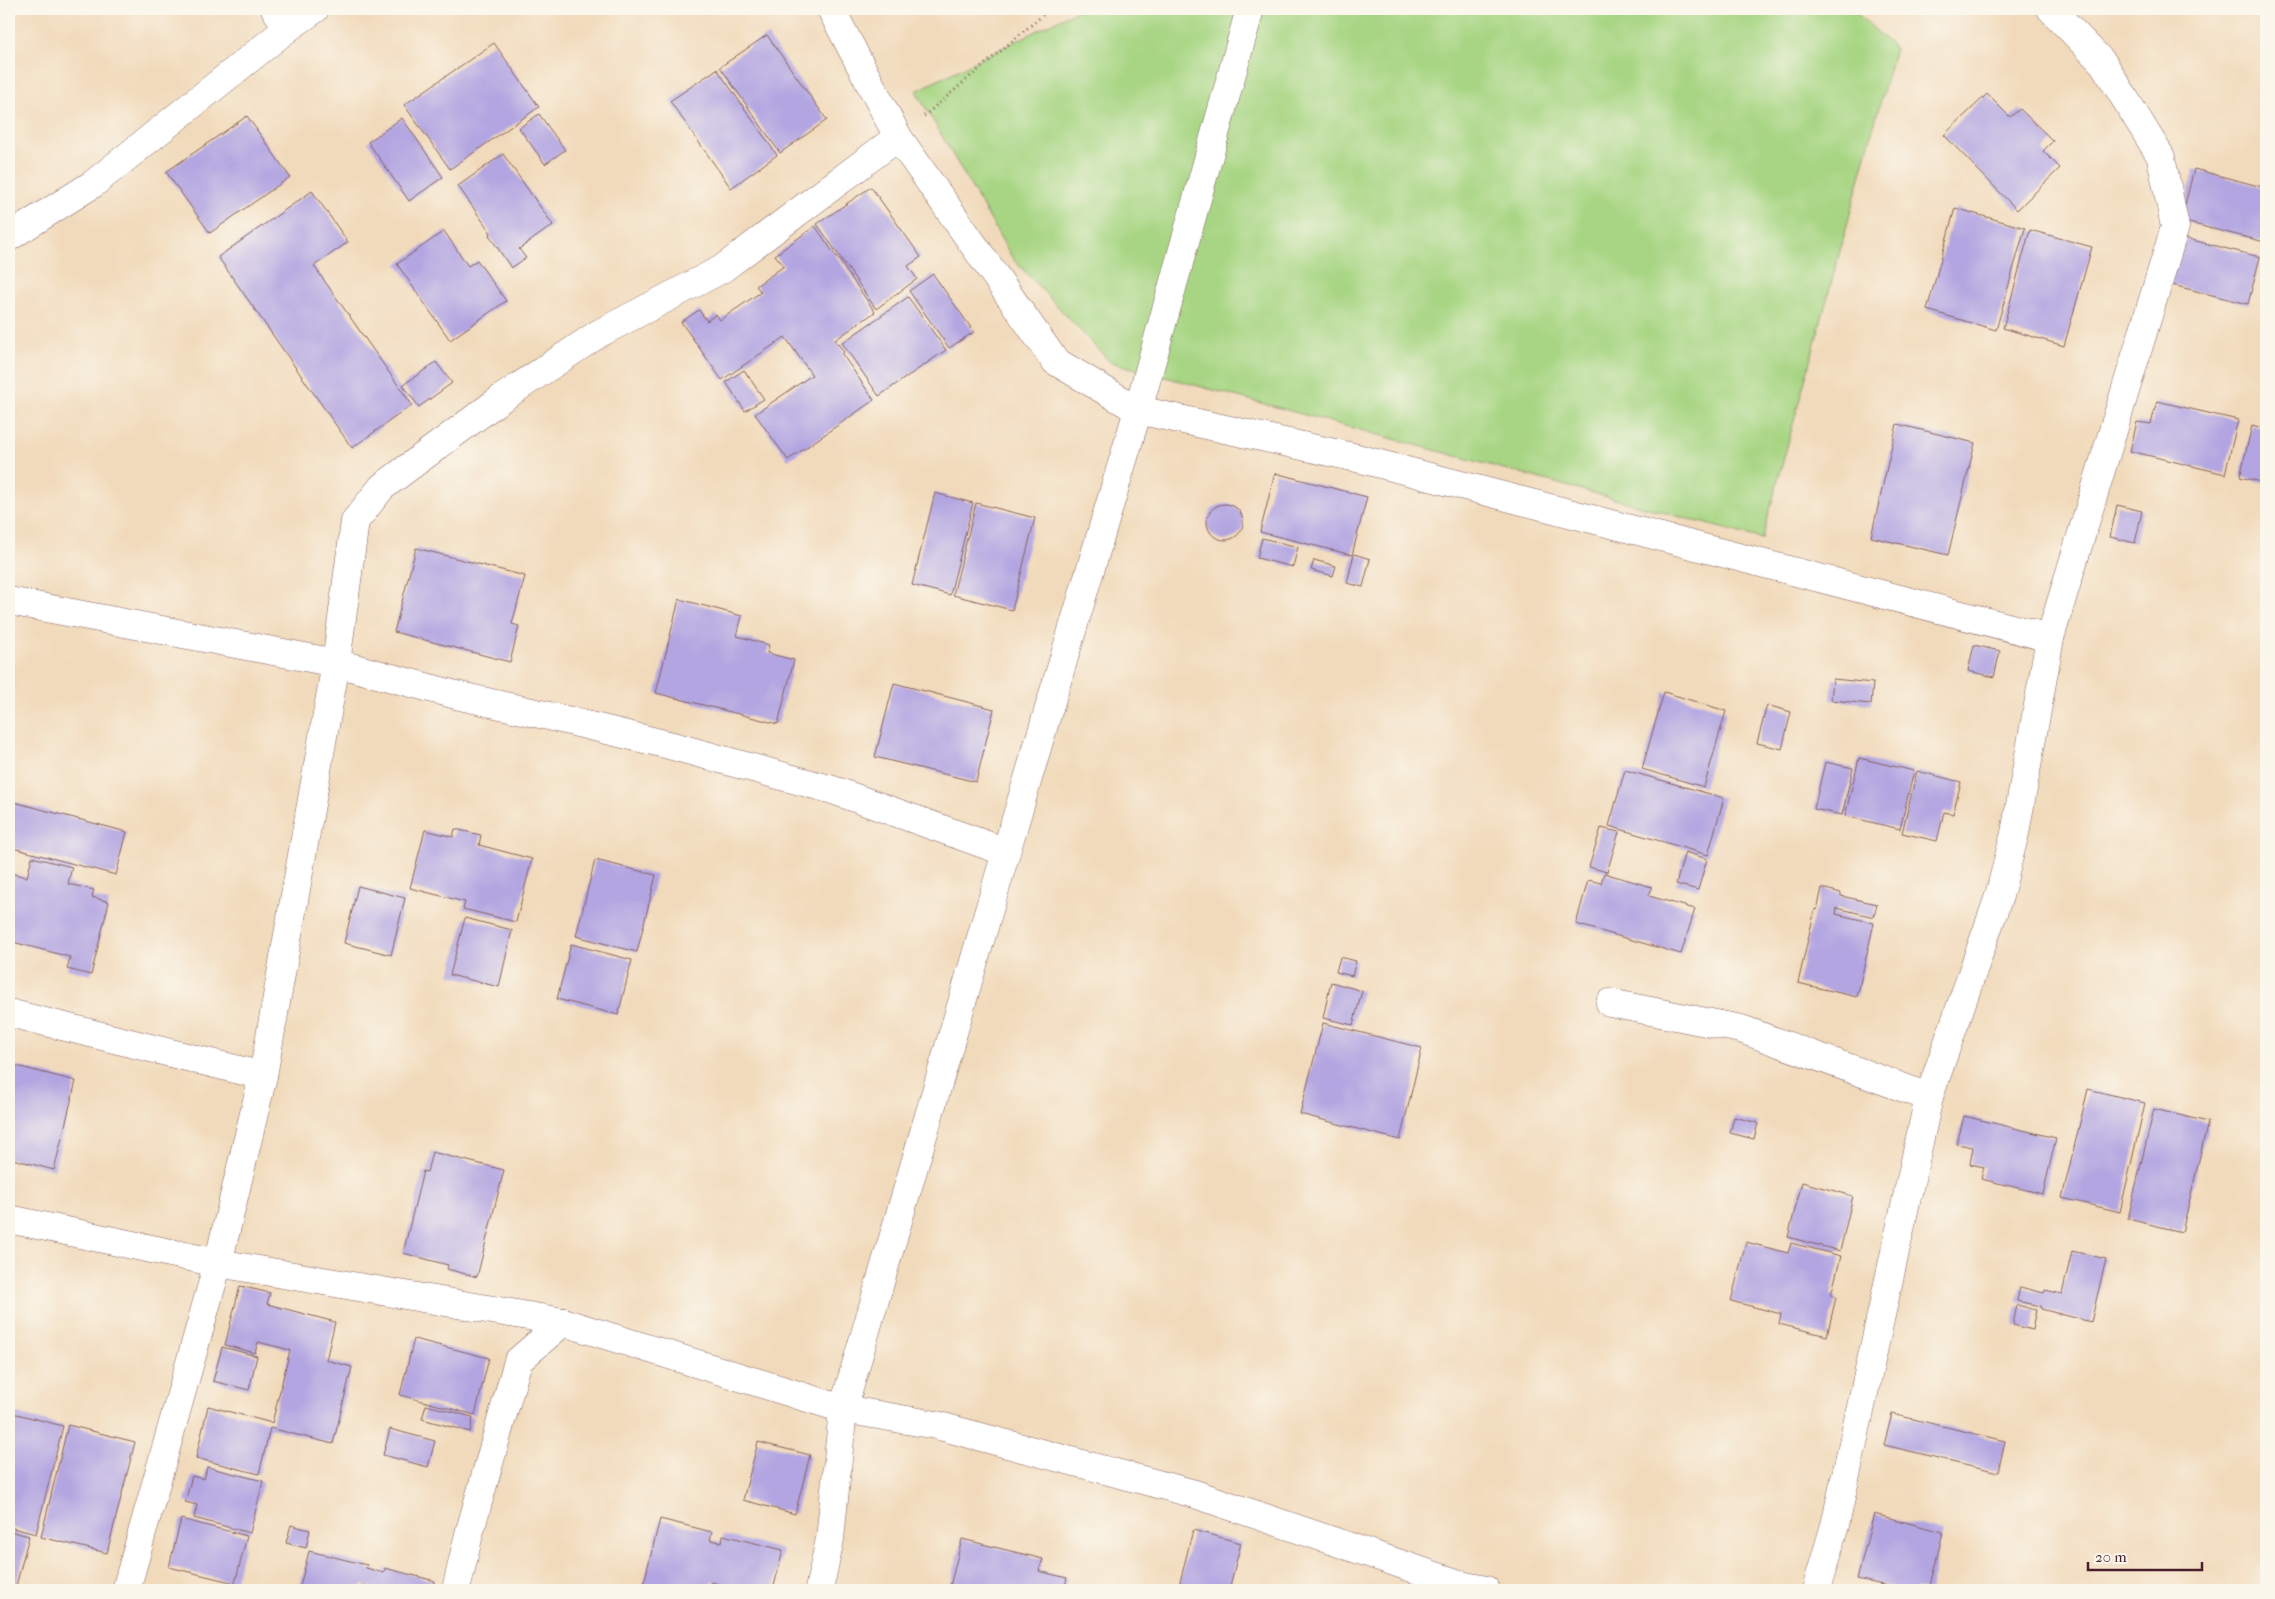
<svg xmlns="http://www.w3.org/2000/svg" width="2275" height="1599" font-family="'IM FELL French Canon',serif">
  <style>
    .green { fill: #a7d583; stroke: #787a57 }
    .building { fill: #b2a5e1 }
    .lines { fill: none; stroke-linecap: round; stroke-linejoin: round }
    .street-casing { stroke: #84605d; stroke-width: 29 }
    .path { stroke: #84605d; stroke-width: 3; stroke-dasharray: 1 4; stroke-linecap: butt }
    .street { stroke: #fff; stroke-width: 28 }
  </style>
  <rect width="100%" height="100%" fill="#fbf7ec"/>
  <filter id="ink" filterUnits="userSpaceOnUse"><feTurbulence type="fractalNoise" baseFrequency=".02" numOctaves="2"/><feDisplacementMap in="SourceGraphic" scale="10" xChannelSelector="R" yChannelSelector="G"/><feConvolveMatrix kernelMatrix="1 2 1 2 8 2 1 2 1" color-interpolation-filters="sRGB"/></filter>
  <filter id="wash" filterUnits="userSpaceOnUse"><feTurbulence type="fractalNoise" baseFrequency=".0096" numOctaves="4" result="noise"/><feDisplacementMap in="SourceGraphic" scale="20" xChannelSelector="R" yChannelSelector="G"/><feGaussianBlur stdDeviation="1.12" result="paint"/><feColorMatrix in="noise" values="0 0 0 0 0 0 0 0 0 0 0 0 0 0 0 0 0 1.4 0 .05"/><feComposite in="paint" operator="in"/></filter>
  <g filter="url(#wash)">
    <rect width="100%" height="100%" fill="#f1dabb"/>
    <!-- green -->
    <polygon class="green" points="1080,9 1852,9 1895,48 1762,539 1110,362 1013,259 916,91"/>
    <g id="blocks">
      <!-- building -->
      <g class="building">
        <polygon points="767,35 827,120 780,153 720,67"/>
        <polygon points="494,43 539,107 450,169 404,105"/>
        <polygon points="717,69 777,155 731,188 670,101"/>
        <polygon points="1987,94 2010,117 2020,109 2053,141 2043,151 2060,168 2017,210 1944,135"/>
        <polygon points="539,114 565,150 545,164 519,128"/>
        <polygon points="247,116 290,177 210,233 166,172"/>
        <polygon points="402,118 443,177 409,201 368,142"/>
        <polygon points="503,154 553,225 519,249 526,258 511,268 489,235 491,233 458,186"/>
        <polygon points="2194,169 2266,188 2265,242 2181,221"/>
        <polygon points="871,187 921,257 908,266 917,279 876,309 817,224"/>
        <polygon points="312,191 348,242 314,266 412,405 352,448 218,257"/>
        <polygon points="1955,208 2025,228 1996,330 1927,310"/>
        <polygon points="815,226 875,312 835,340 844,352 842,354 874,400 788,460 755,414 812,375 785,337 722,380 681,322 699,310 707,321 716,314 720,320 761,292 756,286 784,266 775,255"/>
        <polygon points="2030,230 2092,247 2064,346 2003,328"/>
        <polygon points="444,231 468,266 477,260 506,301 450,340 397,264"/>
        <polygon points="2180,237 2260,257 2248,304 2168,284"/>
        <polygon points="933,274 974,332 949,348 909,291"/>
        <polygon points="908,297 946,350 879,396 842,343"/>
        <polygon points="436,362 452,383 419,407 403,385"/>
        <polygon points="744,370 764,399 745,411 726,382"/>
        <polygon points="2157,401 2238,420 2225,474 2130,451 2137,422 2151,424"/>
        <polygon points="1897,424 1975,443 1948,555 1871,537"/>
        <polygon points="2252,425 2266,429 2266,483 2240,477"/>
        <polygon points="1275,473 1367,497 1352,555 1260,532"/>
        <polygon points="935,493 973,503 950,595 912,585"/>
        <polygon points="976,503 1035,518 1012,610 953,595"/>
        <circle cx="1225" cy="522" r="18"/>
        <polygon points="2117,505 2142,511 2135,543 2110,537"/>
        <polygon points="1262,538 1298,547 1293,567 1257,558"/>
        <polygon points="416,548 525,576 512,624 519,626 510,662 394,632"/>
        <polygon points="1354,554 1370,559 1363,587 1347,583"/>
        <polygon points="1314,560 1336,566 1333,576 1311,570"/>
        <polygon points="679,599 742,616 737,636 769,645 767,653 794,660 778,724 656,693"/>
        <polygon points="1974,645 2000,651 1994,677 1968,671"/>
        <polygon points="1833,679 1873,683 1871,704 1831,700"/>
        <polygon points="894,683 994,709 976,782 875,757"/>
        <polygon points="1664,692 1726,711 1704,787 1642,769"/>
        <polygon points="1767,705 1791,712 1782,749 1757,743"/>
        <polygon points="1859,758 1914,771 1900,829 1845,816"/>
        <polygon points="1825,762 1853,768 1842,815 1814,809"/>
        <polygon points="1625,770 1724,798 1708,855 1609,826"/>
        <polygon points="1917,771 1961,782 1953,814 1944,812 1937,841 1902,833"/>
        <polygon points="14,802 127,832 116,875 9,847 9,825"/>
        <polygon points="1601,828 1619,832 1607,872 1589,867"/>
        <polygon points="455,829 481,835 479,845 532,859 516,922 463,909 465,902 410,888 425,830 453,837"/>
        <polygon points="1685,852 1707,859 1698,890 1676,884"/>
        <polygon points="32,857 72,867 68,884 94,890 92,897 109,902 91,975 67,969 70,957 9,941 9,873 27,877"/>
        <polygon points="595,860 656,875 637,952 576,936"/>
        <polygon points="1604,873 1652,887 1649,896 1695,909 1681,954 1576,924 1588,880 1601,883"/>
        <polygon points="358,886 405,898 391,955 344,943"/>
        <polygon points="1822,888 1841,893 1841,896 1877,904 1874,917 1837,908 1836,914 1874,923 1857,997 1798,983 1815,909 1817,910"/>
        <polygon points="465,918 512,930 499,987 450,975"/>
        <polygon points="571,944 632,960 618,1015 557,999"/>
        <polygon points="1340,957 1356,961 1352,976 1336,972"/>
        <polygon points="1331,982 1362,991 1353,1025 1323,1018"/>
        <polygon points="1323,1023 1422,1048 1400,1140 1300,1114"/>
        <polygon points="9,1064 76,1081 54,1170 9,1158"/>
        <polygon points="2088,1089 2145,1103 2120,1212 2062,1198"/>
        <polygon points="2154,1109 2208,1122 2182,1232 2128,1219"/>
        <polygon points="1964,1116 2056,1138 2043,1194 1981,1179 1984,1167 1970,1164 1973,1147 1957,1144"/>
        <polygon points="1734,1117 1758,1123 1754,1139 1730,1133"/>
        <polygon points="432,1152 504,1170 477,1277 447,1269 448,1265 403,1253 423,1171 427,1172"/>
        <polygon points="1802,1182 1853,1196 1840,1251 1788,1237"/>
        <polygon points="1746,1242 1788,1253 1791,1243 1841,1256 1831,1295 1836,1297 1827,1336 1779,1324 1781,1314 1731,1301"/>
        <polygon points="2072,1251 2106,1259 2091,1322 2041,1309 2041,1306 2017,1301 2020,1287 2044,1293 2045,1290 2062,1294"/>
        <polygon points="240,1286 270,1293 267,1304 335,1322 326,1360 352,1367 333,1444 270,1428 259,1474 196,1458 208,1406 272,1423 290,1350 258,1342 255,1353 225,1345"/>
        <polygon points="2017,1305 2036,1310 2032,1330 2013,1325"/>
        <polygon points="414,1339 489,1358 475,1415 400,1395"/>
        <polygon points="222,1347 257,1356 249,1390 213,1381"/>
        <polygon points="426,1405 473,1417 470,1432 422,1419"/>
        <polygon points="9,1412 63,1426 36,1534 9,1527"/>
        <polygon points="1892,1414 2005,1441 1998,1472 1884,1445"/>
        <polygon points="68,1425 135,1442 107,1553 41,1537"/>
        <polygon points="390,1429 435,1441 428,1467 383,1455"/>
        <polygon points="758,1442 810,1455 795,1514 743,1500"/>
        <polygon points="207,1467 263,1481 250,1533 194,1518 197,1505 185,1502 192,1476 204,1479"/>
        <polygon points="1874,1514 1943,1532 1929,1590 1904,1590 1857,1579"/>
        <polygon points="181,1519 247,1536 235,1583 169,1567"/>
        <polygon points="660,1519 712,1532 710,1540 722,1542 723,1535 783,1550 773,1590 742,1590 711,1582 710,1590 642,1590"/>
        <polygon points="291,1525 310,1530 306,1548 286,1543"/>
        <polygon points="1193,1530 1241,1543 1229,1590 1178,1590"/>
        <polygon points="9,1531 29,1536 15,1590 9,1590"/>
        <polygon points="962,1539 1043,1559 1039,1571 1067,1578 1064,1590 949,1590"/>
        <polygon points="309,1551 367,1565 366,1568 384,1573 385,1568 435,1581 433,1590 380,1590 362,1585 360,1590 299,1590"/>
      </g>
    </g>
  </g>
  <g filter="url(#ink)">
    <use href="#blocks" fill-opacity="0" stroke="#84605d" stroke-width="1"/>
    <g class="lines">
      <defs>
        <g id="street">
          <polyline points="275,9 288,28"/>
          <polyline points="831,9 898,137 1055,361 1138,410 1357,458 2050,638 2015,833 1999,896 1929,1097 1835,1525 1816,1590"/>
          <polyline points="9,237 93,184 288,28 315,9"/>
          <polyline points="9,601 336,663 456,695 536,713 669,745 833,790 1006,852"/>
          <polyline points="2050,638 2175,227 2161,157 2103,63 2051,9"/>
          <polyline points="1610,1003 1741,1029 1929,1097"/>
          <polyline points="9,1013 263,1076"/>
          <polyline points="9,1219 218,1263 563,1322 843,1409 936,1425 1195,1494 1465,1586 1486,1590"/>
          <polyline points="126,1590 218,1263 263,1076 336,663 355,521 382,487 502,398 598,334 722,269 898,137"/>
          <polyline points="456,1590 469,1534 518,1361 563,1322"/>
          <polyline points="819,1590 830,1539 843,1409 1006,852 1138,410 1250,9"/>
        </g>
      </defs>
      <!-- street casing -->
      <use href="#street" class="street-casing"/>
      <!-- path -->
      <polyline class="path" points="924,116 1050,9"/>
      <!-- street -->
      <use href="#street" class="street"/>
    </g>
  </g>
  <!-- margin -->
  <rect width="2275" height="1599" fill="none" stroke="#fbf7ec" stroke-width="30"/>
  <!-- scale -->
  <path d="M2088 1562v8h114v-8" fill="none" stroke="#4a1f2b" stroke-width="2.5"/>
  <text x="2095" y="1562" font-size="15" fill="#4a1f2b" stroke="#fbf7ec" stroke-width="4" paint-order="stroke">20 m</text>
</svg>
